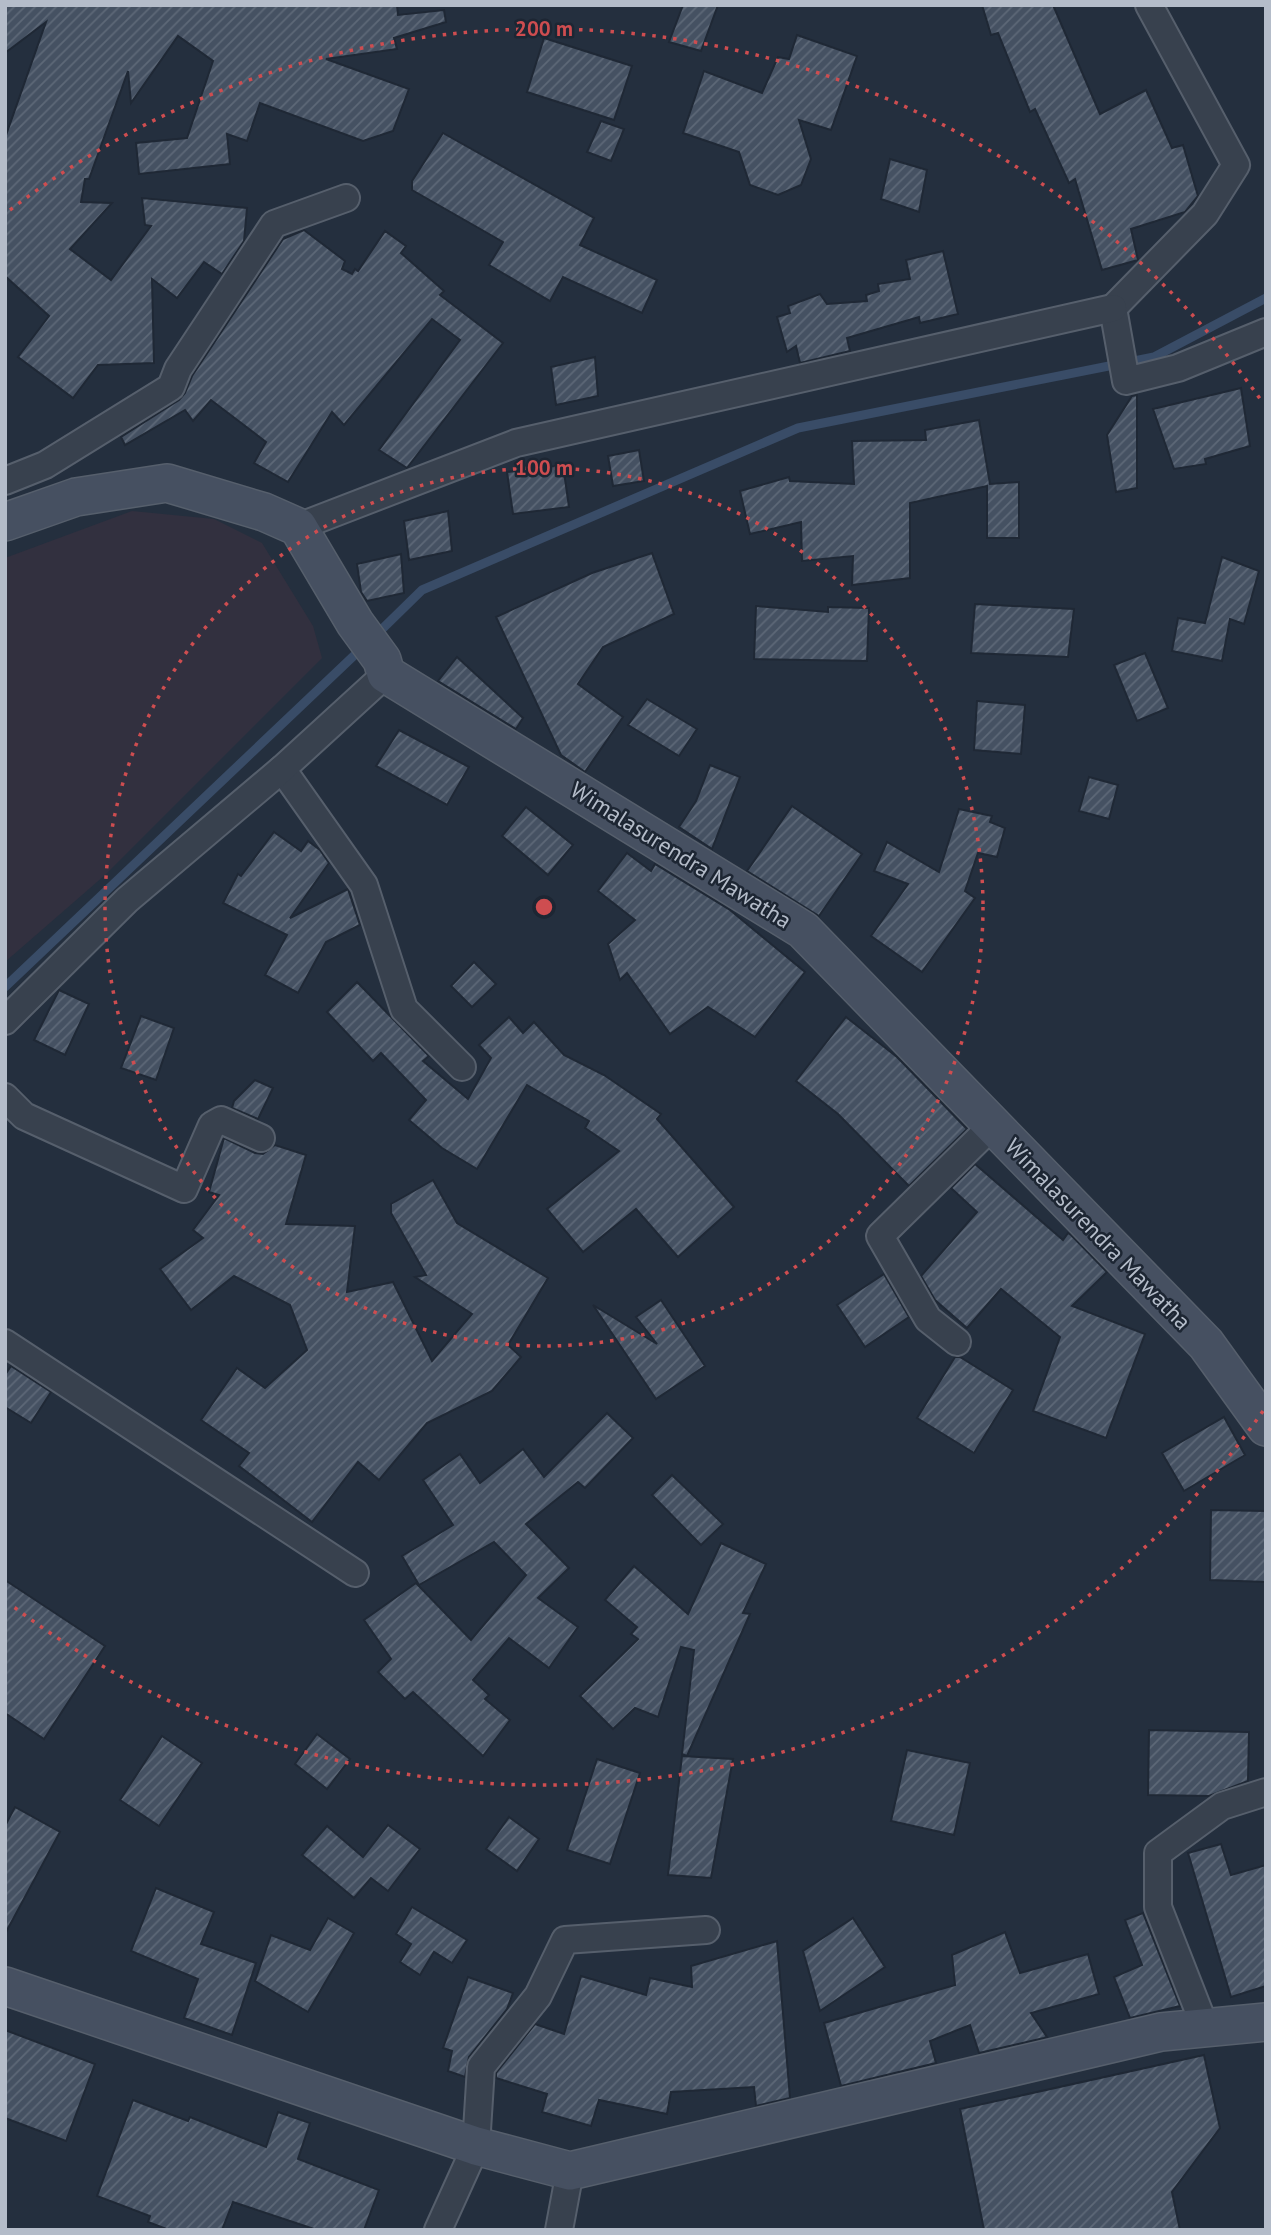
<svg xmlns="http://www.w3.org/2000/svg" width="1271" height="2235" font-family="'PT Sans',sans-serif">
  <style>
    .medical { fill: #32303f }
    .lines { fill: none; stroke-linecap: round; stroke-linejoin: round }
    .stream { stroke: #394c67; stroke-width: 9 }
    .building { fill: url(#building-hatch); stroke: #1f2835; stroke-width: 2 }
    .street-casing { stroke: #565f6c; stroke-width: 30 }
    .secondary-casing { stroke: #565f6c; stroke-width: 40 }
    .street { stroke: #38414e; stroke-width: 26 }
    .secondary { stroke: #465061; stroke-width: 37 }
    .ring { fill: none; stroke: #ce4d50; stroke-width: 3.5; stroke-dasharray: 3.5 7 }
    .labels { text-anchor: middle; stroke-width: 5; stroke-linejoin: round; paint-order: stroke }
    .street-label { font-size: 23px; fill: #b4bcc9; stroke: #1d2633 }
    .centre { fill: #ce4d50; stroke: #1d2633; stroke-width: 3.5 }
    .ring-label { font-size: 21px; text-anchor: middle; font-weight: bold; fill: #ce4d50; stroke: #1d2633; stroke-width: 5; stroke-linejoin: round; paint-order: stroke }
  </style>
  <defs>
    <pattern id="building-hatch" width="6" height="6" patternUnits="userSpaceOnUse" patternTransform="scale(1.75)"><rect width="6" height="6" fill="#455162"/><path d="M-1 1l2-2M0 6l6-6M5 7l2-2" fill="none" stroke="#5d6877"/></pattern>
  </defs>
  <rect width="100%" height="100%" fill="#242f3e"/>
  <!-- medical -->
  <polygon class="medical" points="132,511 214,519 262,543 313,626 322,658 105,875 5,962 5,558"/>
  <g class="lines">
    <!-- stream -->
    <g class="stream">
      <polyline points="375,636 422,590 798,428 1154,357 1266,298"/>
      <polyline points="5,987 362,648"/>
    </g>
  </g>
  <!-- building -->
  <g class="building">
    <polygon points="5,5 397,5 398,15 444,10 446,22 394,38 397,49 326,59 409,89 393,131 363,141 260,103 247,141 227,134 230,164 139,174 136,143 187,138 213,61 178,36 131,103 128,71 89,179 85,179 81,202 112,203 70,249 111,280 151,226 145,225 142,198 247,208 244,241 222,274 204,262 177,298 152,279 154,363 98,365 73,398 18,357 49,316 5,276 5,138 46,22 5,53"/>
    <polygon points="683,5 718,5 701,51 669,42"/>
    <polygon points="982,5 1053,5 1100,114 1146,90 1172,148 1183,145 1198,196 1185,212 1131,229 1138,260 1102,270 1075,179 1069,183 1035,109 1030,112 998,33 991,35"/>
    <polygon points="797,35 857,56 831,130 799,120 811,159 801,185 778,195 750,185 739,152 683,133 704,71 762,93 778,57 789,59"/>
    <polygon points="544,38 632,66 614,120 527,92"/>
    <polygon points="601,121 624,129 611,161 587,152"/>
    <polygon points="443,133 594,218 580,245 657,280 642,313 563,277 550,301 489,265 503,242 412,190 412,181"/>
    <polygon points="890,159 927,170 919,212 881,199"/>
    <polygon points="304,230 345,261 342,269 352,274 355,269 358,271 385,231 406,246 401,253 444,291 440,295 503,343 407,468 379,450 460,340 432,319 344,425 332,412 288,482 254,463 266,442 211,400 193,421 185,410 125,445 121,437 179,400 185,393 192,376 283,239"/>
    <polygon points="943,251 958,314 920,323 919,317 847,338 850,351 800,363 796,346 787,352 777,317 790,313 788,306 820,294 827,304 867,301 866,295 879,291 878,284 910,279 906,260"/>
    <polygon points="595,357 598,396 556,405 551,367"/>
    <polygon points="1241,388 1250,446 1205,459 1206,464 1174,469 1153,409"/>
    <polygon points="1137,395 1137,488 1116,492 1107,435 1132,396"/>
    <polygon points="979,420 990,484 1019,482 1019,538 987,538 987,486 910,503 910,578 852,585 853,556 802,561 801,522 750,534 740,491 789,477 790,481 854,484 852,441 926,440 925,430"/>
    <polygon points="639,450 644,481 613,486 608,456"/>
    <polygon points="563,465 569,507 513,514 507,472"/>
    <polygon points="448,511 452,551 409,560 404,521"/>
    <polygon points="652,553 674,614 603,647 578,684 623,717 585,772 561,755 496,617 592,573"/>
    <polygon points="401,554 404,593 367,601 361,592 357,564"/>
    <polygon points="1222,557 1259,571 1244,624 1230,619 1222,661 1172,651 1178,618 1205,623"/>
    <polygon points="975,604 1074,609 1068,657 971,653"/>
    <polygon points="756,606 828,612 828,607 869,608 867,661 754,659"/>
    <polygon points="1145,653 1168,708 1137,721 1114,665"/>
    <polygon points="457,657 523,718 516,729 438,681"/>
    <polygon points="647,699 697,729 679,756 628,725"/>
    <polygon points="977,701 1025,705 1021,754 974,750"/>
    <polygon points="399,730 469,767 447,805 376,766"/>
    <polygon points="710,765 740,777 712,849 679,827 696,801"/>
    <polygon points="1089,777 1118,785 1109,819 1079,811"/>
    <polygon points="792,806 862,854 819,916 747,871"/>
    <polygon points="526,807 573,845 548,875 502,836"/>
    <polygon points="959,809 992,816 990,822 1005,828 997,857 978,853 965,891 975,898 922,972 871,936 908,884 874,871 887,842 939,872"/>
    <polygon points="274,832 301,851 308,841 320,850 329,863 290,918 348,889 360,925 326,942 298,993 265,975 287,935 223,903 238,874 241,876"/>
    <polygon points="627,853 651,871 655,864 730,910 805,972 755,1037 708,1007 670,1034 627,973 620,980 608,944 635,920 598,891"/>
    <polygon points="474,962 496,984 472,1007 451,986"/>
    <polygon points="357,982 429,1056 423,1061 468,1099 491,1058 479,1045 509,1017 523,1033 534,1022 564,1055 604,1075 661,1114 657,1119 734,1207 678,1257 636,1209 583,1252 547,1209 619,1151 585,1128 589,1121 527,1085 477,1169 442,1148 409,1120 426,1100 381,1053 373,1061 327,1012"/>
    <polygon points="59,990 89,1004 65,1055 34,1040"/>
    <polygon points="141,1016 174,1028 156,1080 121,1068"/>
    <polygon points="846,1017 897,1057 967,1129 909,1186 838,1114 796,1081"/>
    <polygon points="255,1080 273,1088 258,1119 232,1108 234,1101"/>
    <polygon points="224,1138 255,1153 263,1154 275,1145 306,1155 286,1224 355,1226 347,1292 393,1282 432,1361 472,1314 415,1277 426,1275 391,1213 391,1204 433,1180 457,1223 548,1278 508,1345 521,1357 492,1391 427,1423 379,1480 358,1462 312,1522 239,1466 249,1453 201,1420 237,1368 265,1388 307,1350 290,1305 234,1276 191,1310 160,1269 203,1238 193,1230 219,1195 209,1192"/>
    <polygon points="975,1164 1063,1240 1068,1233 1071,1235 1107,1272 1072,1306 1145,1334 1106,1438 1033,1411 1060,1337 1001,1289 967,1328 935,1300 921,1276 977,1212 951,1188"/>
    <polygon points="884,1274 909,1317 865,1347 837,1305"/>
    <polygon points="661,1300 705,1366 656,1399 593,1305 657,1344 636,1317"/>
    <polygon points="955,1357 960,1357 1013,1390 974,1453 917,1418"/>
    <polygon points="11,1366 51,1392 31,1423 5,1407 5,1375"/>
    <polygon points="607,1413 633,1438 585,1488 578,1482 526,1524 569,1568 538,1598 578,1627 549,1668 509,1638 473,1680 489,1695 485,1699 510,1720 483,1756 413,1692 405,1699 378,1672 391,1659 364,1620 416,1583 471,1640 526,1575 494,1542 419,1585 402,1556 453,1525 423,1480 460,1454 480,1483 523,1449 544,1477"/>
    <polygon points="1224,1417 1245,1455 1184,1491 1162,1453"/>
    <polygon points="672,1475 723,1524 701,1545 652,1495"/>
    <polygon points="1211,1510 1266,1511 1266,1582 1210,1580"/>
    <polygon points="721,1543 766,1564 743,1613 750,1614 687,1756 682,1754 694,1650 681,1647 658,1717 635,1708 613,1729 580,1696 638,1639 631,1634 637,1627 605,1600 634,1566 688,1614"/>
    <polygon points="5,1580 105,1646 44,1739 5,1713"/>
    <polygon points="1149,1730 1249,1732 1248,1781 1209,1796 1148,1795"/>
    <polygon points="317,1734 350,1759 327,1789 295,1764"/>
    <polygon points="162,1736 202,1763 159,1826 120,1800"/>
    <polygon points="907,1750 970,1763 954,1835 891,1821"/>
    <polygon points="682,1756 733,1759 711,1878 668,1875"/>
    <polygon points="597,1759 640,1773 610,1864 567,1850"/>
    <polygon points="15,1807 60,1832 5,1934 5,1826"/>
    <polygon points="509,1817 539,1839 517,1871 486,1849"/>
    <polygon points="388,1825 420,1849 388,1891 371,1878 354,1898 302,1855 327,1826 363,1857"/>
    <polygon points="1221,1844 1231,1875 1266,1865 1266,1986 1231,1997 1188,1853"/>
    <polygon points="156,1888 214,1912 201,1944 256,1963 232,2035 184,2018 198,1979 131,1951"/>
    <polygon points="412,1907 467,1940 452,1963 434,1952 420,1975 400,1962 411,1944 396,1934"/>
    <polygon points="1143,1913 1180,2006 1130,2018 1114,1977 1142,1965 1125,1920"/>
    <polygon points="328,1918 354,1933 308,2012 255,1981 271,1935 310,1950"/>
    <polygon points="853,1918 885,1967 820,2011 803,1951"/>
    <polygon points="1005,1932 1020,1973 1088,1954 1099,1994 1031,2013 1047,2037 1044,2038 979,2053 970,2025 930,2041 936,2063 841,2086 824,2023 955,1985 952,1955"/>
    <polygon points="777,1941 790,2098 756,2106 754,2087 671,2092 667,2114 599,2100 591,2126 542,2112 547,2094 496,2078 496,2073 535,2024 564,2034 581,1976 646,1995 650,1978 692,1987 691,1966"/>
    <polygon points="468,1977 513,1993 507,2009 469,2057 465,2077 448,2071 452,2051 443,2048"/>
    <polygon points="5,2030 95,2064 66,2141 5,2118"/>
    <polygon points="1204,2055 1220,2128 1172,2192 1180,2230 984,2230 960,2109"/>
    <polygon points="133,2100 188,2121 190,2117 266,2147 278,2112 310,2123 298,2159 379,2190 364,2230 317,2230 233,2202 222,2230 169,2230 148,2222 150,2216 97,2196"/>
  </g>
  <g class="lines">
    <defs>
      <g id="street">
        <polyline points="1113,308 1205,214 1236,165 1149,5"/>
        <polyline points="1113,308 1126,381 1178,368 1266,332"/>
        <polyline points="5,481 45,465 171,387 178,369 274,224 346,198"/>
        <polyline points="298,527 516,443 1113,308"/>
        <polyline points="282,769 364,885 404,1009 462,1067"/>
        <polyline points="5,1021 127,900 282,769 386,674"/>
        <polyline points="5,1097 24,1116 184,1189 212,1125 221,1120 261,1138"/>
        <polyline points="957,1342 928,1319 880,1236 993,1125"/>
        <polyline points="5,1343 355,1573"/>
        <polyline points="1205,2027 1158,1907 1158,1853 1222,1806 1266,1792"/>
        <polyline points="438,2230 476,2146 481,2067 538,1996 565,1940 706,1930"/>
        <polyline points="559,2230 570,2171"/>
      </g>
      <g id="secondary">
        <polyline points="5,522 76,497 167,483 264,512 298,527 355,623 382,660 386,674 803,930 1206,1344 1266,1427"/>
        <polyline points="5,1986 476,2146 570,2171 1161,2032 1266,2022"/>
      </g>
    </defs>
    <!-- street casing -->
    <use href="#street" class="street-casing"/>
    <!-- secondary casing -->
    <use href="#secondary" class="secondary-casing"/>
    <!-- street -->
    <use href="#street" class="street"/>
    <!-- secondary -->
    <use href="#secondary" class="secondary"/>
  </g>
  <!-- distance rings -->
  <g class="ring">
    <circle cx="544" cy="907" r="439"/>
    <path d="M1263 1411A878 878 0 0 1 10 1604M10 210A878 878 0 0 1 1263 403"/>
  </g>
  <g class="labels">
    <!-- street labels -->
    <g class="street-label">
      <text transform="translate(681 855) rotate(32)" y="8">Wimalasurendra Mawatha</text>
      <text transform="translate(1098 1234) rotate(46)" y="8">Wimalasurendra Mawatha</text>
    </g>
  </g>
  <circle cx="544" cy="907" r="10" class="centre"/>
  <g class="ring-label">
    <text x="544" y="36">200 m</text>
    <text x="544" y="475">100 m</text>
  </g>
  <!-- border -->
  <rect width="1271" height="2235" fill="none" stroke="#b4bcc9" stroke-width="14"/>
</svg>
